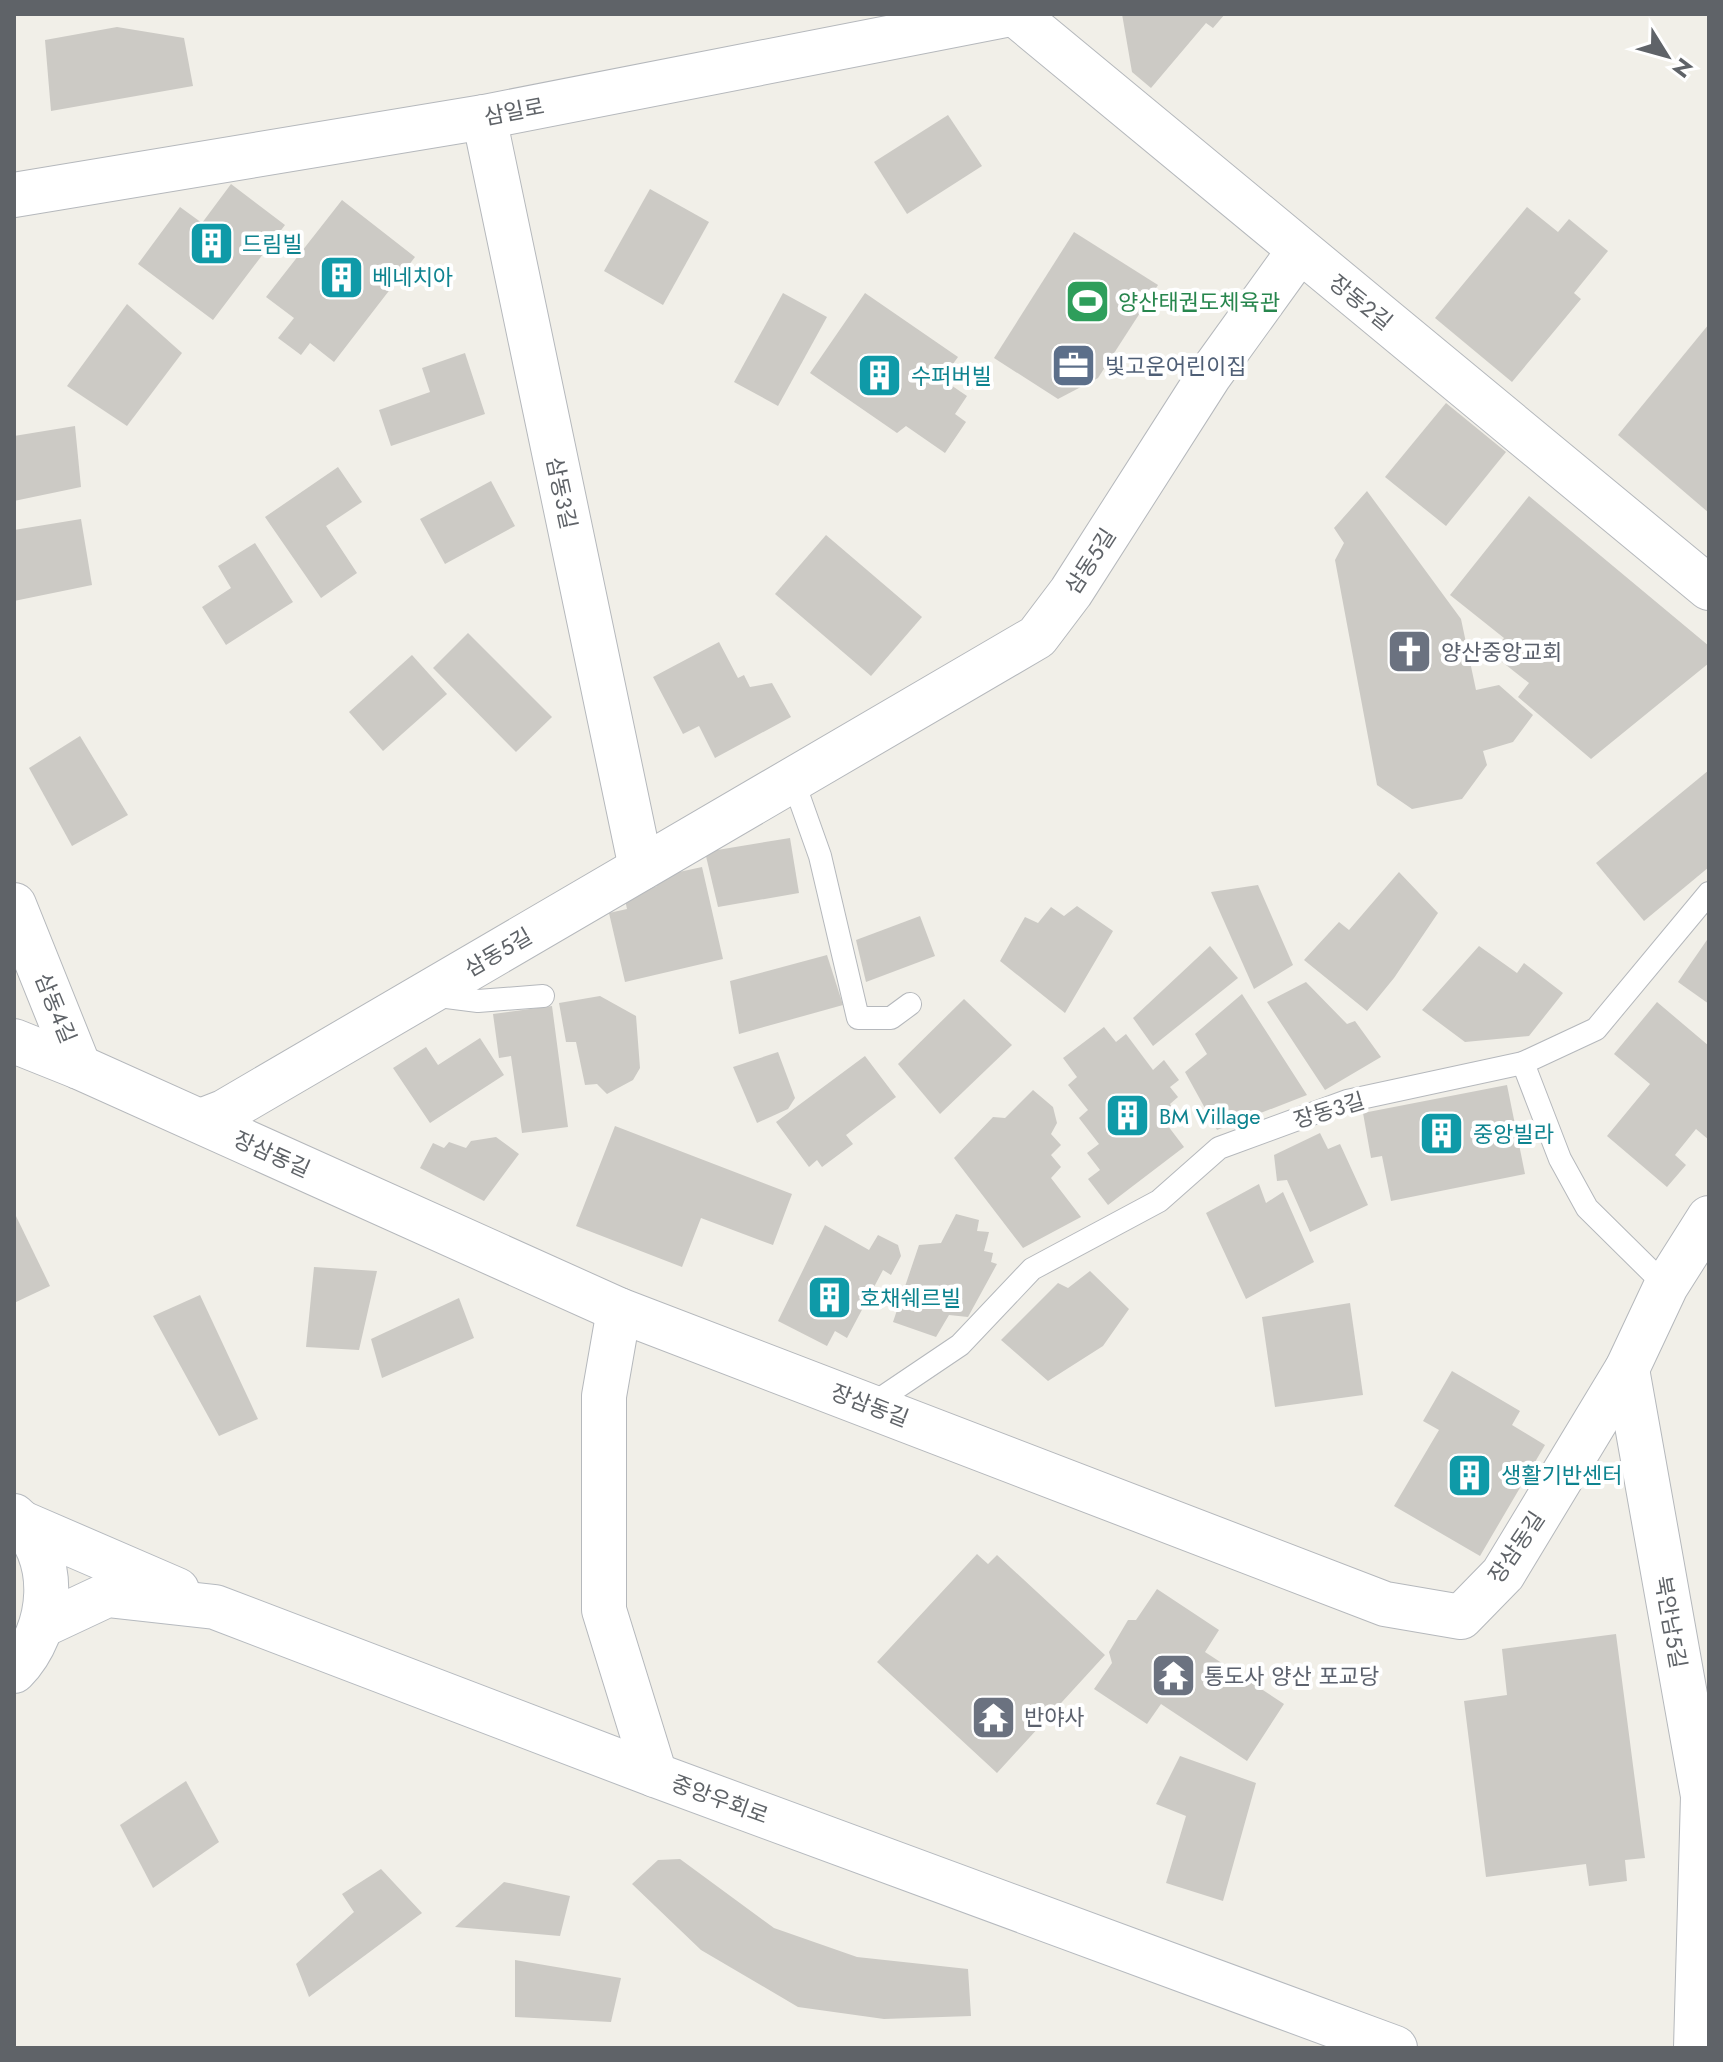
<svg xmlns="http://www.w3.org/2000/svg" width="1723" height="2062" font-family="Jost,'Noto Sans KR',sans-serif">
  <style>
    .building { fill: #cccac5 }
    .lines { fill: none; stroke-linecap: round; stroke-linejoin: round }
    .service-casing { stroke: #b5b8bc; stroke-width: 24 }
    .minor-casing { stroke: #b5b8bc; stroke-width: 46 }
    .secondary-casing { stroke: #b6babf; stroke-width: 46 }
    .service { stroke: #fff; stroke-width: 22 }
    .minor { stroke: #fff; stroke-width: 44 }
    .secondary { stroke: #fff; stroke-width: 44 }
    .labels { text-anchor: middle; stroke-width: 8; stroke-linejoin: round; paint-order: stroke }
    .street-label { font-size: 22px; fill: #5f6368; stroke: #fff }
    .culture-label { font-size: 22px; fill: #0d838f; stroke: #fff; text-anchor: start }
    .leisure-label { font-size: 22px; fill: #27864d; stroke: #fff; text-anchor: start }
    .service-label { font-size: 22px; fill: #4e5e75; stroke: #fff; text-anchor: start }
    .worship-label { font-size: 22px; fill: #5b616d; stroke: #fff; text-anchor: start }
  </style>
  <rect width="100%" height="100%" fill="#f1efe8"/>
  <!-- building -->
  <g class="building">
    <polygon points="1122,14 1225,14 1213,28 1206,23 1151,88 1132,72"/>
    <polygon points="117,27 184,38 193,86 51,111 45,40"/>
    <polygon points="948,115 982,166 907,214 874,162"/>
    <polygon points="231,184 285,225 213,320 138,264 180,207 202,223"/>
    <polygon points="650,189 709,222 663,305 604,271"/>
    <polygon points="342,200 415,257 334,362 310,343 301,355 278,338 294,318 266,297"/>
    <polygon points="1527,207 1558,232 1569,219 1608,251 1574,293 1581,299 1512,382 1435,318"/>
    <polygon points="1074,232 1158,285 1098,378 1058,399 994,358"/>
    <polygon points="783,293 827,317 778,406 734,382"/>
    <polygon points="865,293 958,357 942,379 967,396 955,414 966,422 945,453 906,426 897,433 810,373"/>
    <polygon points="127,304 182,353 127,426 67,386"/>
    <polygon points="1709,324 1709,513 1618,435"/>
    <polygon points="465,353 485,414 391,446 379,410 430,392 422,368"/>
    <polygon points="1446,403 1506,452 1446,526 1385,477"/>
    <polygon points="75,426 81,487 14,501 14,436"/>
    <polygon points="338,467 362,502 326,526 357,573 321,598 265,517"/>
    <polygon points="491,481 515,526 445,564 420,519"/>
    <polygon points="1367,491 1461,619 1476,690 1499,685 1533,715 1513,742 1483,751 1487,765 1462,799 1412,809 1377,785 1335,560 1344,543 1334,528"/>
    <polygon points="1529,496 1709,646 1709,663 1591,759 1518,697 1529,683 1492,654 1504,638 1450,595"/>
    <polygon points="81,519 92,585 14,601 14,530"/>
    <polygon points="826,535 922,617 871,676 775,594"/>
    <polygon points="255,543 293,602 226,645 202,607 231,588 218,566"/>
    <polygon points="468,633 552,717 516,752 433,668"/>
    <polygon points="719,642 738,678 744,675 750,687 772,683 791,717 715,758 699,726 683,734 653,677"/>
    <polygon points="412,655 447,694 383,751 349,712"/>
    <polygon points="80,736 128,815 72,846 29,768"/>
    <polygon points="1709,770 1709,867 1644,921 1596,863"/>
    <polygon points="790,838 799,893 718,907 705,852"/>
    <polygon points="702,867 723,959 625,982 609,913 627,909 624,895 657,886 656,877"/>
    <polygon points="1399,872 1438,913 1394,978 1367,1011 1304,960 1339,922 1349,930"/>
    <polygon points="1258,885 1293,965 1254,989 1211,892"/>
    <polygon points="1077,906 1113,931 1065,1013 1000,961 1025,917 1038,923 1051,907 1064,916"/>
    <polygon points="920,916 935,956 866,982 856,940"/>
    <polygon points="1709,937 1709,1004 1678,982"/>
    <polygon points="1210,946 1238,978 1153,1046 1133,1018"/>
    <polygon points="1479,946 1517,973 1524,963 1563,993 1529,1036 1465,1042 1422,1010"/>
    <polygon points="827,955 843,1005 739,1034 730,981"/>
    <polygon points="1306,982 1347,1024 1355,1021 1381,1057 1325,1090 1267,1002"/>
    <polygon points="1242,994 1307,1095 1217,1130 1185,1072 1207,1054 1195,1034"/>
    <polygon points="600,996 636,1016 640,1068 633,1080 607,1094 597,1084 585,1085 576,1042 566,1042 559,1003"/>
    <polygon points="964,999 1012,1045 940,1114 898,1064"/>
    <polygon points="1657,1002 1709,1046 1709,1140 1696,1129 1675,1155 1686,1165 1667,1187 1607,1136 1650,1084 1614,1054"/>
    <polygon points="552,1006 568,1127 522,1133 511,1056 499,1058 493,1014"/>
    <polygon points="1104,1027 1116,1042 1126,1034 1153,1070 1164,1060 1179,1080 1170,1087 1178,1097 1170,1104 1177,1114 1165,1122 1184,1147 1108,1205 1088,1179 1100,1170 1087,1153 1099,1144 1079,1118 1088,1110 1068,1085 1077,1077 1063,1058"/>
    <polygon points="480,1038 504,1075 430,1123 393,1068 426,1047 438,1065"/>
    <polygon points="778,1052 795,1098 788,1109 757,1123 733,1067"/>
    <polygon points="865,1056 896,1097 846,1135 853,1144 822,1167 817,1160 809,1167 776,1122"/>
    <polygon points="1507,1085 1525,1174 1391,1201 1382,1156 1371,1158 1363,1113"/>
    <polygon points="1033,1090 1053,1107 1057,1123 1051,1134 1061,1145 1051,1155 1061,1167 1051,1178 1081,1217 1023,1248 954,1158 993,1117 1005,1118"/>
    <polygon points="615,1126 792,1194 773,1245 701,1218 682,1267 576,1226"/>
    <polygon points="1320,1133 1328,1149 1340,1144 1368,1205 1310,1232 1287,1180 1277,1181 1274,1155"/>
    <polygon points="496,1137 519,1154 484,1201 420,1168 433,1143 444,1148 449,1142 466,1148 471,1141"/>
    <polygon points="1259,1184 1266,1203 1283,1192 1314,1262 1246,1299 1206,1213"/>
    <polygon points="14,1212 50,1286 14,1303"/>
    <polygon points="956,1214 979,1220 977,1231 989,1232 984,1251 993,1253 991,1262 997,1264 968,1317 949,1315 936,1337 893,1322 919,1245 941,1243"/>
    <polygon points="825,1225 869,1250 878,1235 898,1245 901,1256 891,1275 883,1270 847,1338 835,1331 827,1346 778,1321"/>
    <polygon points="314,1267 377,1271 359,1350 306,1347"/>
    <polygon points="1090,1271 1129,1309 1103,1346 1048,1381 1001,1340 1058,1283 1068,1288"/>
    <polygon points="200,1295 258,1419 219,1436 153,1316"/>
    <polygon points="459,1298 474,1338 382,1378 371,1339"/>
    <polygon points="1350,1303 1363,1395 1275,1407 1262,1317"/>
    <polygon points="1452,1371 1520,1411 1512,1425 1545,1445 1480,1556 1394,1506 1439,1430 1423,1421"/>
    <polygon points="977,1554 988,1564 997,1555 1105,1655 997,1773 877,1662"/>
    <polygon points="1157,1589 1219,1630 1205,1652 1284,1704 1247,1761 1161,1704 1147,1724 1094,1689 1112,1663 1109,1652 1128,1620 1136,1620"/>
    <polygon points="1616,1634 1645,1858 1625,1860 1627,1881 1589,1886 1586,1864 1486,1877 1464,1701 1507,1695 1502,1649"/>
    <polygon points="1180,1756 1256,1783 1223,1901 1166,1883 1186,1816 1156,1804"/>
    <polygon points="186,1781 219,1842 153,1888 120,1825"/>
    <polygon points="680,1859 774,1928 857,1957 968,1969 971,2016 884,2019 798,2007 701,1950 632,1884 658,1860"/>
    <polygon points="381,1869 422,1913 309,1997 296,1964 354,1912 342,1894"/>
    <polygon points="504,1882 570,1896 560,1936 455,1927"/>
    <polygon points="515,1960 621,1978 611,2022 515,2017"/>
  </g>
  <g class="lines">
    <defs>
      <g id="service">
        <polyline points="793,780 820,856 858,1018 891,1018 910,1004"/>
        <polyline points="431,995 478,1001 543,996"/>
        <polyline points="1523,1063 1560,1159 1587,1208 1666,1286"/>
        <polyline points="871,1405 960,1345 1032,1269 1159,1201 1219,1148 1347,1101 1523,1063 1596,1029 1709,893"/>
      </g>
      <g id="minor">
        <polyline points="1015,14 1709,588"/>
        <polyline points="484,117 641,868"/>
        <polyline points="14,195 484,117 1011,14"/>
        <polyline points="14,905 79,1067"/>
        <polyline points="14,1041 79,1067 619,1310 1385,1604 1461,1617 1503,1574 1627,1369 1666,1286 1709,1218"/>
        <polyline points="201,1121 224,1112 1037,637 1071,592 1209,376 1299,251"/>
        <polyline points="619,1310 604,1396 604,1610 655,1775"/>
        <polyline points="1627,1369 1703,1796 1696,2048"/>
      </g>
      <g id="secondary">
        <polyline points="22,1523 177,1590"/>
        <polyline points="43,1625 107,1595 215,1607 655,1775 1395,2048"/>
        <path d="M14,1671C54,1630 60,1555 14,1516"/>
      </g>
    </defs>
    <!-- service casing -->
    <use href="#service" class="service-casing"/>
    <!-- minor casing -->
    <use href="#minor" class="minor-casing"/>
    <!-- secondary casing -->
    <use href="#secondary" class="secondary-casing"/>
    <!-- service -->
    <use href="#service" class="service"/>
    <!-- minor -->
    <use href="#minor" class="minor"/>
    <!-- secondary -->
    <use href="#secondary" class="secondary"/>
  </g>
  <!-- icons -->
  <defs>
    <symbol id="building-square" viewBox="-11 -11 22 22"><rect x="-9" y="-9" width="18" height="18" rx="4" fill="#0f9aa8" stroke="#fff"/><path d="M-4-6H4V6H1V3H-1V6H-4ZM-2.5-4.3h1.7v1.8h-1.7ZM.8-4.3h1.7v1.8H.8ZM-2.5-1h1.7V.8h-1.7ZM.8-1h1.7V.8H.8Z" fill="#fff"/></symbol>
    <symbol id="stadium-square" viewBox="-11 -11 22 22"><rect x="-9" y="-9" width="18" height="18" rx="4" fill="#2e9e5b" stroke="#fff"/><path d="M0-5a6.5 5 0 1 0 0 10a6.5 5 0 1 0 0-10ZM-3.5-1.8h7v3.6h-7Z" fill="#fff"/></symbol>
    <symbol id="office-square" viewBox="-11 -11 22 22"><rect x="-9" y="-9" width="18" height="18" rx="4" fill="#5c6f8a" stroke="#fff"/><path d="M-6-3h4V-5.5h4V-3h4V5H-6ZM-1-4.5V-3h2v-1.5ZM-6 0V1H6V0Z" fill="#fff"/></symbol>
    <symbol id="church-square" viewBox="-11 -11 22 22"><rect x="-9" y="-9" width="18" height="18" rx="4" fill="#6b7280" stroke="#fff"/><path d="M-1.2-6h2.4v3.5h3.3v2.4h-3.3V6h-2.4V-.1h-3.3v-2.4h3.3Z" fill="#fff"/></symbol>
    <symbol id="temple-square" viewBox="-11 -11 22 22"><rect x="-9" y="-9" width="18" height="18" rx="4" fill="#6b7280" stroke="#fff"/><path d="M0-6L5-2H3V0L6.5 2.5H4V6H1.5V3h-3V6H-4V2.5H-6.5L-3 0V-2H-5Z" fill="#fff"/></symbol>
  </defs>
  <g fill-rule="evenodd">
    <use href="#building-square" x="186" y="218" width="51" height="51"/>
    <use href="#building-square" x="316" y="252" width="51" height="51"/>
    <use href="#stadium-square" x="1062" y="276" width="51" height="51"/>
    <use href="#office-square" x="1048" y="340" width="51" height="51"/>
    <use href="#building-square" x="854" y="350" width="51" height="51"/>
    <use href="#church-square" x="1384" y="626" width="51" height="51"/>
    <use href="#building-square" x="1102" y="1090" width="51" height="51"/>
    <use href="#building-square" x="1416" y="1108" width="51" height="51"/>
    <use href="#building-square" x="804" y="1272" width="51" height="51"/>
    <use href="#building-square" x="1444" y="1450" width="51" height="51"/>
    <use href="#temple-square" x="1148" y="1650" width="51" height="51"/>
    <use href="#temple-square" x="968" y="1692" width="51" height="51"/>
  </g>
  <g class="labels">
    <!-- street labels -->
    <g class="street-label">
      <text transform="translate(514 111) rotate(-11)" y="8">삼일로</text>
      <text transform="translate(1361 302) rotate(39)" y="8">장동2길</text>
      <text transform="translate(562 493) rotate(78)" y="8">삼동3길</text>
      <text transform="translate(1090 561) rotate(-57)" y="8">삼동5길</text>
      <text transform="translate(498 952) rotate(-30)" y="8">삼동5길</text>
      <text transform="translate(56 1008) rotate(68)" y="8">삼동4길</text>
      <text transform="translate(1329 1110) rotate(-17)" y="8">장동3길</text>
      <text transform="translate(272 1154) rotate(24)" y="8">장삼동길</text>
      <text transform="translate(870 1405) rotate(21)" y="8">장삼동길</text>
      <text transform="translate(1516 1547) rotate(-56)" y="8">장삼동길</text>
      <text transform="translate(1671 1622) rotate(80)" y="8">북안남5길</text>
      <text transform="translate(720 1799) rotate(20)" y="8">중앙우회로</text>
    </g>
    <!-- culture labels -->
    <g class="culture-label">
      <text x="242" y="252">드림빌</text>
      <text x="372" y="285">베네치아</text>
      <text x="911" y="384">수퍼버빌</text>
      <text x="1159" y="1124">BM Village</text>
      <text x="1473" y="1142">중앙빌라</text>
      <text x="860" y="1306">호채쉐르빌</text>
      <text x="1501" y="1483">생활기반센터</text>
    </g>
    <!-- leisure labels -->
    <g class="leisure-label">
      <text x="1118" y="310">양산태권도체육관</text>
    </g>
    <!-- service labels -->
    <g class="service-label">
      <text x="1105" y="374">빛고운어린이집</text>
    </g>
    <!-- worship labels -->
    <g class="worship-label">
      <text x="1441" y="660">양산중앙교회</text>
      <text x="1204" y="1684">통도사 양산 포교당</text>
      <text x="1024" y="1725">반야사</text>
    </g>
  </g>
  <!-- border -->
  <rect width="1723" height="2062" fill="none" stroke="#5f6368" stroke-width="32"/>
  <!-- north arrow -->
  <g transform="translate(1667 56) rotate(127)" stroke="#ffffff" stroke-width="6" paint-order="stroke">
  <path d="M0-6L14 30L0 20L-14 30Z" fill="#5f6368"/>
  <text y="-12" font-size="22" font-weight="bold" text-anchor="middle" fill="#5f6368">N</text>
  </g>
</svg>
